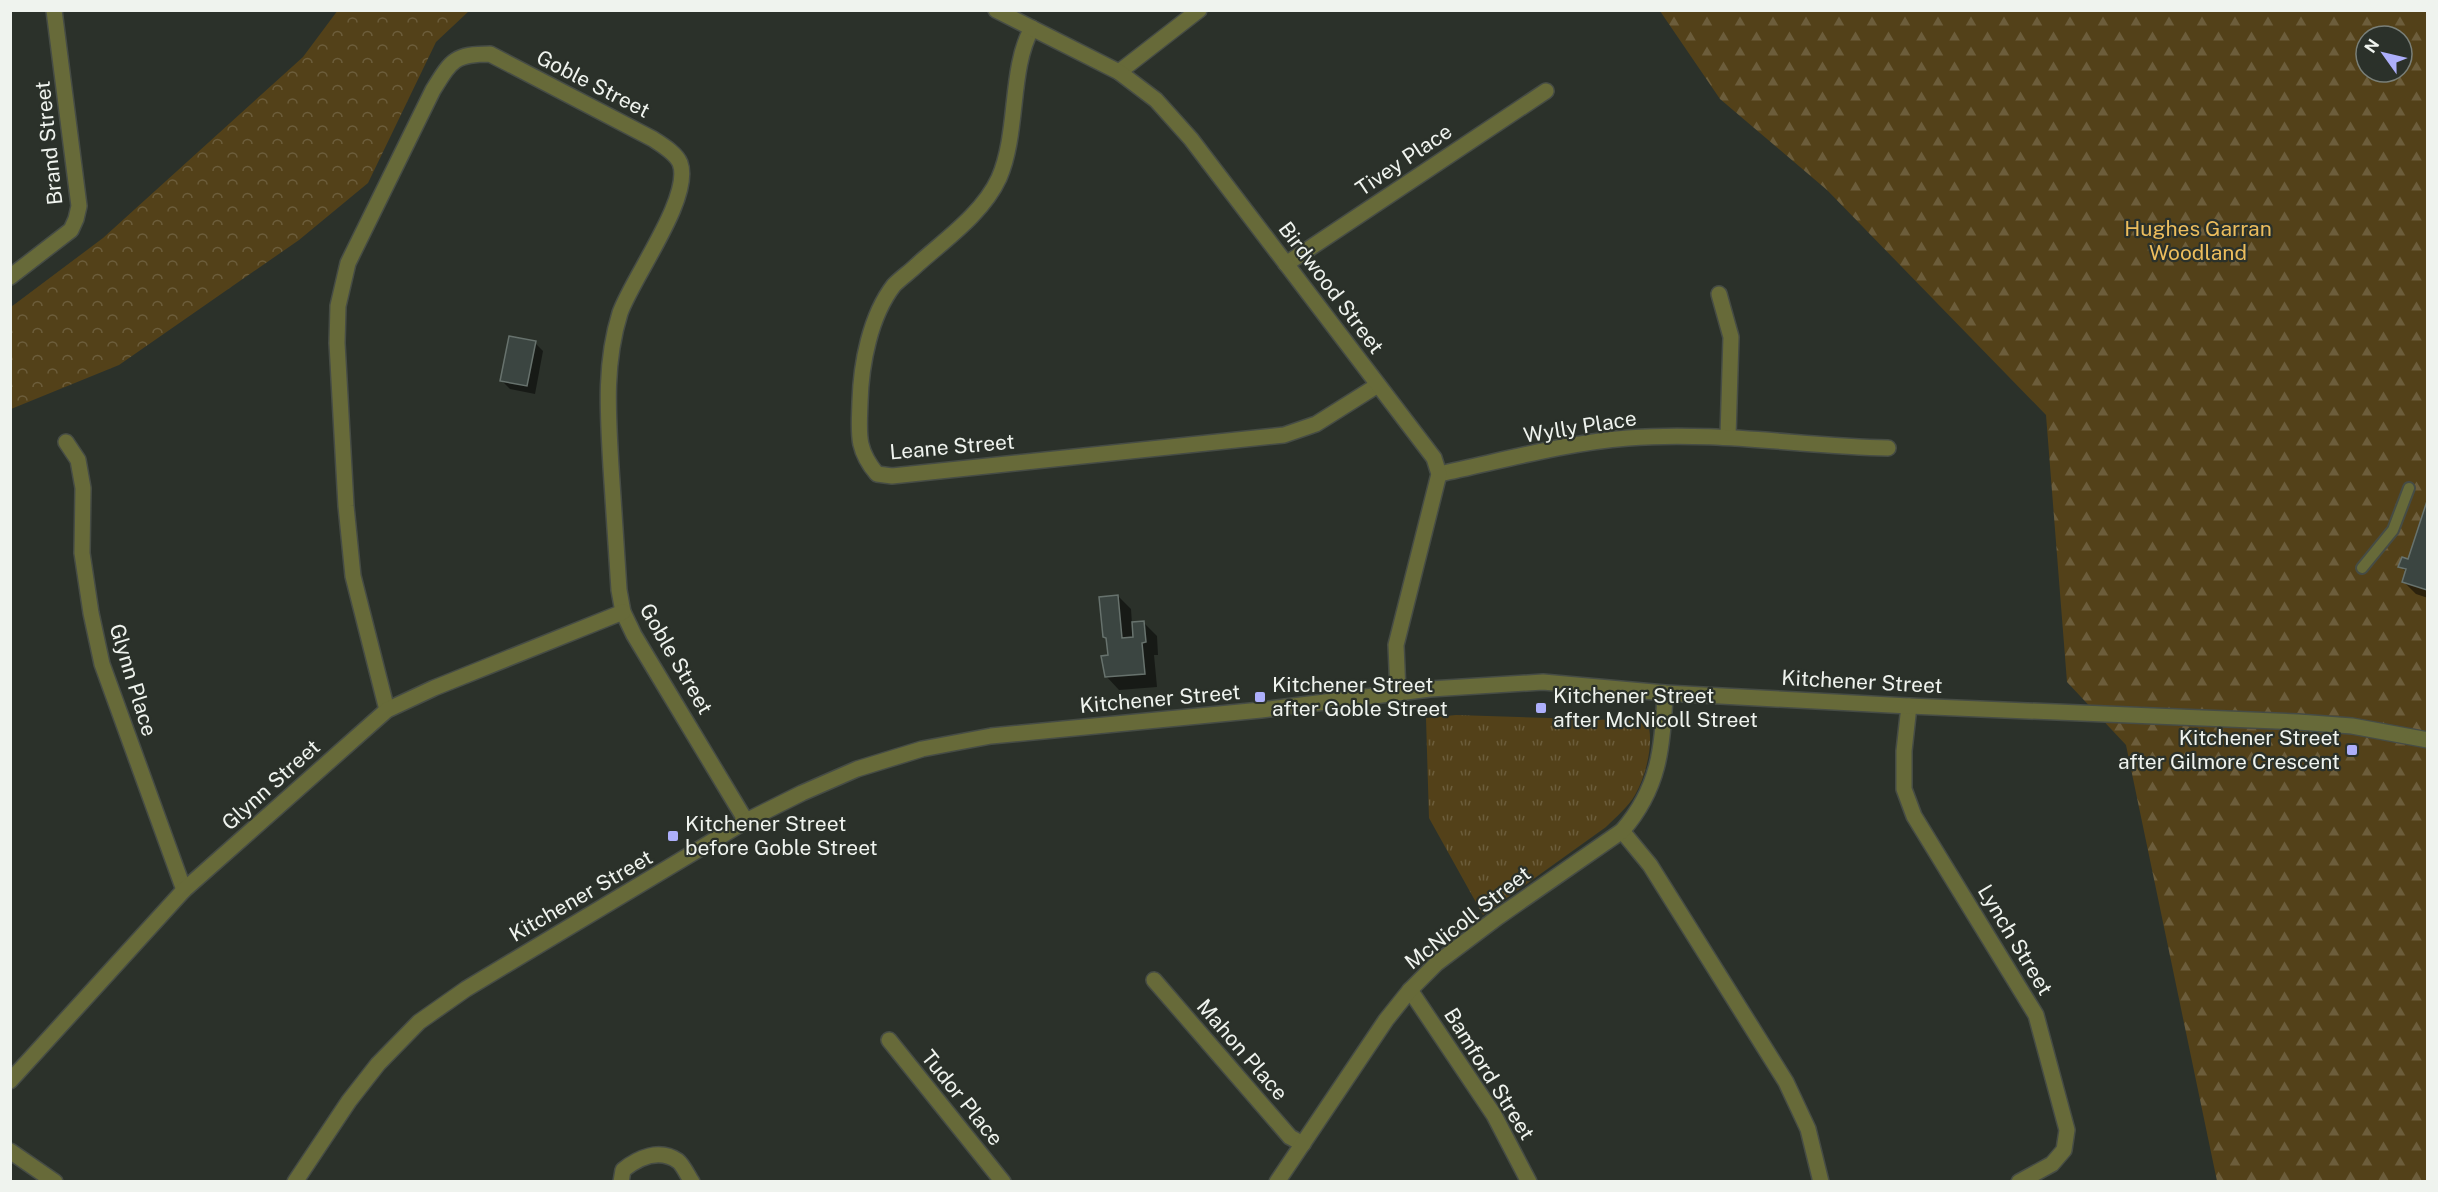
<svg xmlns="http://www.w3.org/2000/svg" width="2438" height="1192" font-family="'Public Sans',sans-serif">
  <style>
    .grass { fill: url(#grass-tufts) }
    .forest { fill: url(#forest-firs); fill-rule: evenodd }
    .park { fill: url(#park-crowns) }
    .shadow { fill: #0007 }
    .building { fill: #3b4541; stroke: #67726d; stroke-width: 1.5 }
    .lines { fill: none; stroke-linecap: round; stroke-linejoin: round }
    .service-casing { stroke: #464c45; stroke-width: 14 }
    .minor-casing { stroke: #464c45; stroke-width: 18 }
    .tertiary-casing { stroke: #464c45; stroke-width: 18 }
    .service { stroke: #676a39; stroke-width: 10 }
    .minor { stroke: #676a39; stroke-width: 15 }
    .tertiary { stroke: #676a39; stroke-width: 15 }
    .poi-dot { fill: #adaffb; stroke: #2b312a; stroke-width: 2 }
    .labels { text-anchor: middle; stroke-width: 4.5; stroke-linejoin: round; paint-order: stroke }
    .street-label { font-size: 21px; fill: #eff3ee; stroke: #2b312a }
    .park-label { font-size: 21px; fill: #ecbd5d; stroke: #2b312a }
    .poi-label { font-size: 21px; fill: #eff3ee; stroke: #2b312a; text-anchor: start }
  </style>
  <defs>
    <pattern id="grass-tufts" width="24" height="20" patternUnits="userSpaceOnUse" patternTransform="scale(1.5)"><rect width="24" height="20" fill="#534119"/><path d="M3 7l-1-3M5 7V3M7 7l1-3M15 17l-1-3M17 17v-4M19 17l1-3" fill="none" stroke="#6c5d3b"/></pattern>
    <pattern id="forest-firs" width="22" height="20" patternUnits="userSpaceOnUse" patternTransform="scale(1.5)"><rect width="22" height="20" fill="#534119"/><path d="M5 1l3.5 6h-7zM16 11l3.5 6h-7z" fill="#6c5d3b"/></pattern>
    <pattern id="park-crowns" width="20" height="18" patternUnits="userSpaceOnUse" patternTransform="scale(1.5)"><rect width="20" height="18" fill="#534119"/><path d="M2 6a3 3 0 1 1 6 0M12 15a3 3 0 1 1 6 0" fill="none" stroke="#6c5d3b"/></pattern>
  </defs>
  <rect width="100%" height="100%" fill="#2b312a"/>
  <!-- grass -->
  <path class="grass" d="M1456,715L1647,721C1655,741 1646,776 1635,795C1628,807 1616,817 1606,827L1483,915L1429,818L1426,718Z"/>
  <!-- forest -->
  <path class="forest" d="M1660,11H2427V1181H2217L2126,745L2067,682L2046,415L1827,190L1720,99ZM2366,36H2402V72H2366Z"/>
  <!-- park -->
  <polygon class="park" points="338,10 469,11 436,42 368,183 299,240 119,365 11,409 11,307 103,238 303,57"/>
  <!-- shadow -->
  <g class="shadow">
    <polygon points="535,343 543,351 535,394 510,389 502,381"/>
    <polygon points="2428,504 2428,598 2416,594 2403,581 2406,572 2400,566 2409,561"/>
    <polygon points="1118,596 1131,609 1132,624 1144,623 1157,636 1158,655 1154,655 1157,687 1119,690 1106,676 1109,656 1108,640 1104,636"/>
  </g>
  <!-- building -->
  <g class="building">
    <polygon points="509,336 536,341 527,386 500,381"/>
    <polygon points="2427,501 2428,501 2427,590 2402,582 2406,569 2398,567 2402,557 2408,559"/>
    <polygon points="1118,595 1122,638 1133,637 1132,622 1144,621 1146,642 1142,643 1145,674 1105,677 1101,656 1108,655 1106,638 1103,637 1099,597"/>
  </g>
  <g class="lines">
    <defs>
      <polyline id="service" points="2362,568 2393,530 2409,488"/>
      <g id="minor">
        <path d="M1032,28C1009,69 1019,132 999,178C983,213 946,239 918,264C911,271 901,278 894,285C870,316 861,364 860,402C859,434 856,449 877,474L892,476L1284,435L1316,424L1378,385"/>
        <polyline points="1119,72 1199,10"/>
        <polyline points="1286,264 1546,91"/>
        <polyline points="10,277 71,230 76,219 79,206 54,10"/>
        <polyline points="1719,294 1731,337 1728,436"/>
        <polyline points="66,442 78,460 83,488 82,553 91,613 102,664 184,890"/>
        <path d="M1439,474C1501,461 1564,443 1628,438C1715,431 1801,446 1888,448"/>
        <polyline points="1909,706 1904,751 1904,789 1914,816 2036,1015 2067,1130 2064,1150 2052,1164 2019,1182"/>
        <path d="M387,710L353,576L346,506L337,343L338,306L348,263L433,90C451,61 454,54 490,54L653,139C662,145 676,153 680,163C693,197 632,278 620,313C604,364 608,414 611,467C614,508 616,549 619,590L623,612L634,635L746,821"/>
        <polyline points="1622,831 1650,865 1786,1082 1808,1129 1821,1182"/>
        <polyline points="1154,980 1290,1137 1303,1144"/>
        <polyline points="1410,990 1494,1115 1529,1182"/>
        <polyline points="889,1040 1003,1182"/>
        <polyline points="10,1081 184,890 387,710 434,688 623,612"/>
        <polyline points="10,1151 55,1182"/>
        <path d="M621,1182L623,1170C638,1158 659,1148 678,1161C683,1165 688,1176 692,1182"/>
        <path d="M1277,1182L1386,1020L1410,990L1437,963L1498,917L1622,831C1659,789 1663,747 1665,693"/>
      </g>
      <g id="tertiary">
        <polyline points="996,10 1119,72 1156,100 1191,139 1434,458 1439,474 1396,645 1398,693"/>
        <polyline points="295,1182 349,1101 378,1064 419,1022 466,989 746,821 802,793 857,769 922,749 991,736 1261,710 1430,689 1543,682 1665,693 1909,706 2298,722 2352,726 2428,740"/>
      </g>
    </defs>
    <!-- service casing -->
    <use href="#service" class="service-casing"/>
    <!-- minor casing -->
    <use href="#minor" class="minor-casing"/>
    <!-- tertiary casing -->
    <use href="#tertiary" class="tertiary-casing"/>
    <!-- service -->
    <use href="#service" class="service"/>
    <!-- minor -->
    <use href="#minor" class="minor"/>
    <!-- tertiary -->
    <use href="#tertiary" class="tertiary"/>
  </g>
  <!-- markers -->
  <g class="poi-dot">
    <rect x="1254" y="691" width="12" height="12" rx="3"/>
    <rect x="1535" y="702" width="12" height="12" rx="3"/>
    <rect x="2346" y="744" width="12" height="12" rx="3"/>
    <rect x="667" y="830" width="12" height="12" rx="3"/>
  </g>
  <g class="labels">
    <!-- street labels -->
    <g class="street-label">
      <text transform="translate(593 84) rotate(27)" y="7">Goble Street</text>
      <text transform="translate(49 143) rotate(-96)" y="7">Brand Street</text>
      <text transform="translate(1404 160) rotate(-34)" y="7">Tivey Place</text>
      <text transform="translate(1331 288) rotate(53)" y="7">Birdwood Street</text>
      <text transform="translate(1580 427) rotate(-9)" y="7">Wylly Place</text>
      <text transform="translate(952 447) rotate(-5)" y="7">Leane Street</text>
      <text transform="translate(676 659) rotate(60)" y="7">Goble Street</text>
      <text transform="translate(133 680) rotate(73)" y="7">Glynn Place</text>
      <text transform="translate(1862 682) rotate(3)" y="7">Kitchener Street</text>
      <text transform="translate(1160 699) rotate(-5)" y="7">Kitchener Street</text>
      <text transform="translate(271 785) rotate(-42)" y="7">Glynn Street</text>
      <text transform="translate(581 896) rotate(-30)" y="7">Kitchener Street</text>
      <text transform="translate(1468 918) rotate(-38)" y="7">McNicoll Street</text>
      <text transform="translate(2015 940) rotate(59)" y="7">Lynch Street</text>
      <text transform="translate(1242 1050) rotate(49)" y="7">Mahon Place</text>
      <text transform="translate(1489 1074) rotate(58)" y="7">Bamford Street</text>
      <text transform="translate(962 1098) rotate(51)" y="7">Tudor Place</text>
    </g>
    <!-- park labels -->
    <g class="park-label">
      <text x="2198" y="236">Hughes Garran<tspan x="2198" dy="24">Woodland</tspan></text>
    </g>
    <!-- poi labels -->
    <g class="poi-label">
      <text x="1272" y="692">Kitchener Street<tspan x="1272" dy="24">after Goble Street</tspan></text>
      <text x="1553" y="703">Kitchener Street<tspan x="1553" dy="24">after McNicoll Street</tspan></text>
      <text x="2340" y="745" text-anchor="end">Kitchener Street<tspan x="2340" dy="24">after Gilmore Crescent</tspan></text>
      <text x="685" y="831">Kitchener Street<tspan x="685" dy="24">before Goble Street</tspan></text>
    </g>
  </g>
  <!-- border -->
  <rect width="2438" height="1192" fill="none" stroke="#eff3ee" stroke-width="24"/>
  <!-- north arrow -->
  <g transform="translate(2384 54) rotate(304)"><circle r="28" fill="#2b312a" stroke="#797f78" stroke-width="1.5"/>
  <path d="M0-4.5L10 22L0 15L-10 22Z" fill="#adaffb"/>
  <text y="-9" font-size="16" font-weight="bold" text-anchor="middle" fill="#eff3ee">N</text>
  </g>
</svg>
